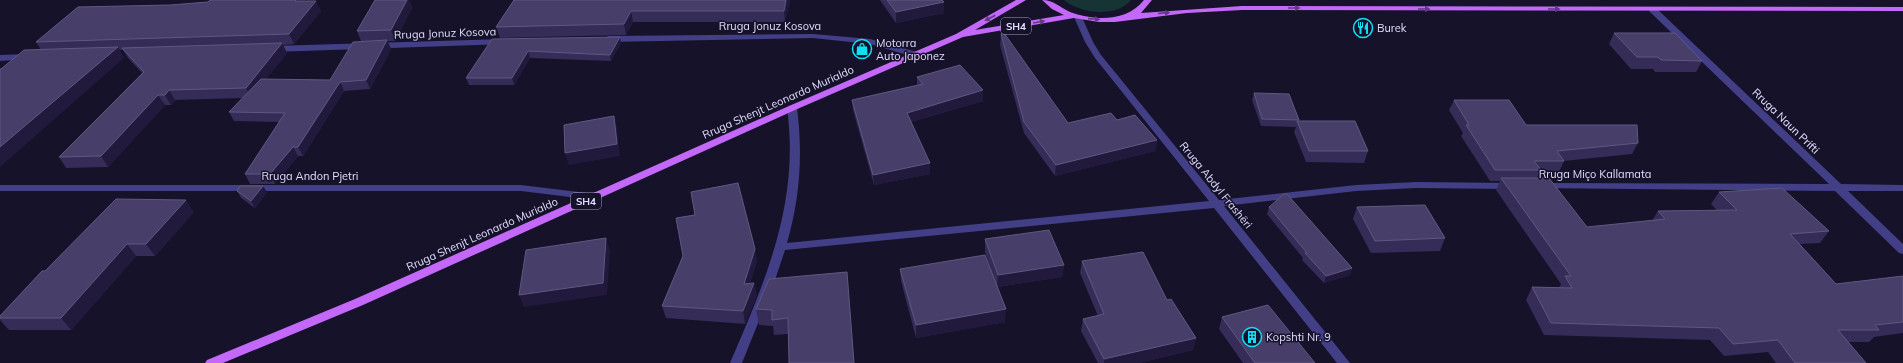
<svg xmlns="http://www.w3.org/2000/svg" width="1903" height="363" font-family="Mulish,sans-serif">
  <style>
    .green { fill: #153433 }
    .lines { fill: none; stroke-linecap: round; stroke-linejoin: round }
    .minor { fill: #423f87; fill-rule: evenodd }
    .major { fill: #c368f9; fill-rule: evenodd }
    .wall { fill: #352c57 }
    .shaded-wall { fill: #211a3d }
    .building { fill: #473f69; stroke: #5f5880 }
    .oneway { fill: #643987 }
    .labels { text-anchor: middle; stroke-width: 3; stroke-linejoin: round; paint-order: stroke }
    .shield { fill: #16122a; stroke: #a3a0be; stroke-width: 1 }
    .shield-label { font-size: 10px; font-weight: bold; fill: #e0ddfe }
    .street-label { font-size: 11px; fill: #e0ddfe; stroke: #16122a }
    .poi-label { font-size: 11px; fill: #e0ddfe; stroke: #16122a; text-anchor: start }
  </style>
  <rect width="100%" height="100%" fill="#16122a"/>
  <!-- green -->
  <path class="green" d="M1064,0H1131C1117,18 1080,14 1064,0Z"/>
  <g class="lines">
    <!-- minor -->
    <g class="minor">
      <polygon points="1649,7 1655,7 1841,184 1903,185 1903,191 1848,191 1903,244 1903,254 1899,253 1835,191 1537,188 1536,186 1541,183 1829,184 1649,11"/>
      <path d="M1075,15H1081L1093,42L1101,55L1219,200L1356,185L1416,182L1511,183L1516,186L1511,189L1416,188L1356,191L1224,206L1350,363H1337L1214,208L785,250L773,286L742,363H730C766,280 800,201 787,108L789,106L792,105L797,108C803,154 800,198 787,243L1209,201L1095,58L1085,42L1074,17Z"/>
      <polygon points="813,34 870,39 917,52 918,54 914,57 870,44 813,38 608,42 604,39 608,36"/>
      <polygon points="504,39 507,40 507,44 272,52 268,49 272,46"/>
      <polygon points="28,54 32,57 31,59 0,61 0,55"/>
      <polygon points="0,185 521,185 595,194 600,197 595,200 521,191 0,191"/>
    </g>
    <!-- major -->
    <path class="major" d="M1016,0H1026L975,30L1064,15L1052,9L1042,0C1054,0 1059,7 1070,12C1094,21 1127,22 1144,0H1152L1141,13L1242,6L1903,7V11L1242,10L1187,13L1115,22H1099L1074,18L963,37L795,110L363,305L223,363H205L207,360L355,299L789,106L956,34Z"/>
  </g>
  <!-- wall -->
  <g class="wall">
    <polygon points="375,0 409,0 412,8 395,41 388,41 391,49 370,89 344,91 303,156 298,156 275,184 250,184 245,174 279,122 234,121 229,112 242,98 175,100 171,105 165,105 108,167 66,168 59,157 142,73 128,58 123,50 119,50 124,58 1,69 41,50 36,42 170,5 303,1 321,11 294,44 283,45 287,53 266,79 330,80 361,41 357,31"/>
    <polygon points="514,0 790,0 785,22 633,22 626,35 500,38 496,27"/>
    <polygon points="880,0 942,0 944,13 896,23"/>
    <polygon points="1614,33 1702,61 1696,72 1655,72 1653,69 1631,69 1609,44"/>
    <polygon points="1001,34 1068,123 1117,120 1157,140 1155,151 1055,176 1024,133 1000,45"/>
    <polygon points="492,39 621,43 611,61 530,58 514,85 469,85 466,78"/>
    <polygon points="917,77 983,101 911,122 930,163 930,174 874,185 853,110 852,100 917,85"/>
    <polygon points="1254,93 1299,120 1299,121 1368,151 1364,163 1306,162 1294,132 1296,127 1261,126 1252,100"/>
    <polygon points="1454,100 1526,125 1638,143 1632,154 1564,161 1559,172 1540,172 1537,178 1587,227 1652,221 1658,211 1717,210 1711,204 1719,192 1829,231 1820,243 1800,244 1836,284 1903,276 1903,333 1874,337 1869,342 1848,342 1866,363 1776,363 1768,352 1724,356 1710,340 1544,335 1526,300 1532,287 1559,288 1561,284 1496,190 1500,181 1490,181 1461,136 1463,133 1449,110"/>
    <polygon points="237,191 267,192 255,208 241,198"/>
    <polygon points="1269,207 1352,268 1350,275 1324,283 1302,260 1303,258 1267,214"/>
    <polygon points="1357,207 1445,238 1440,251 1371,253 1353,219"/>
    <polygon points="194,212 155,256 136,256 71,330 9,330 0,320 0,316 45,271"/>
    <polygon points="985,239 1064,265 1062,277 997,287 985,252"/>
    <polygon points="757,261 750,283 757,295 745,324 666,318 662,306"/>
    <polygon points="1082,261 1167,300 1196,338 1193,350 1139,363 1098,363 1081,331 1083,319 1098,316 1080,273"/>
    <polygon points="900,269 1005,322 916,338 901,281"/>
    <polygon points="847,272 788,334 774,335 773,326 759,325 756,309"/>
    <polygon points="1222,317 1315,363 1243,363 1219,329"/>
  </g>
  <!-- shaded-wall -->
  <g class="shaded-wall">
    <polygon points="296,0 303,0 300,11 295,1"/>
    <polygon points="407,0 409,0 412,8 395,41 391,30"/>
    <polygon points="786,0 790,0 785,22 784,11"/>
    <polygon points="316,1 321,11 294,44 289,34"/>
    <polygon points="944,2 944,13 896,23 896,12"/>
    <polygon points="631,11 633,22 626,35 624,24"/>
    <polygon points="620,37 621,43 611,61 610,55"/>
    <polygon points="387,40 391,49 370,89 366,80"/>
    <polygon points="282,43 287,53 251,98 246,88"/>
    <polygon points="118,47 124,58 0,167 0,147"/>
    <polygon points="528,51 530,58 514,85 512,78"/>
    <polygon points="340,82 344,91 303,156 298,147"/>
    <polygon points="169,90 175,100 171,105 165,95"/>
    <polygon points="983,90 983,101 907,123 907,113"/>
    <polygon points="158,95 165,105 108,167 101,156"/>
    <polygon points="614,116 617,128 620,156 569,165 565,153"/>
    <polygon points="1157,140 1155,151 1055,176 1056,165"/>
    <polygon points="293,147 298,156 275,184 270,174"/>
    <polygon points="930,163 930,174 874,185 873,175"/>
    <polygon points="263,186 267,192 255,208 251,201"/>
    <polygon points="186,200 194,212 155,256 146,244"/>
    <polygon points="606,238 610,251 607,295 524,307 519,295"/>
    <polygon points="127,244 136,256 71,330 61,318"/>
    <polygon points="755,249 757,261 746,296 744,284"/>
    <polygon points="1064,265 1062,277 997,287 998,275"/>
    <polygon points="1352,268 1350,275 1324,283 1326,276"/>
    <polygon points="754,283 757,295 745,324 743,311"/>
    <polygon points="1006,309 1005,322 916,338 916,325"/>
    <polygon points="1196,338 1193,350 1139,363 1104,363 1104,359"/>
  </g>
  <!-- building -->
  <g class="building">
    <polygon points="210,0 296,0 295,1 316,1 289,34 36,42 78,7 170,5 208,2"/>
    <polygon points="375,0 407,0 391,30 357,31"/>
    <polygon points="514,0 786,0 784,11 631,11 624,24 496,27"/>
    <polygon points="887,0 942,0 944,2 896,12"/>
    <polygon points="1004,33 1068,123 1111,113 1117,120 1135,115 1157,140 1056,165 1024,122 1001,34"/>
    <polygon points="1614,33 1675,33 1702,61 1661,60 1658,57 1637,57"/>
    <polygon points="620,37 610,55 528,51 512,78 466,78 492,39"/>
    <polygon points="387,40 366,80 340,82 298,147 293,147 270,174 245,174 285,113 229,112 261,79 330,80 353,42"/>
    <polygon points="282,43 246,88 169,90 165,95 158,95 101,156 59,157 144,72 122,48"/>
    <polygon points="118,47 0,147 0,69 1,69 24,50"/>
    <polygon points="960,65 983,90 907,113 930,163 873,175 852,100 923,84 917,77"/>
    <polygon points="1254,93 1289,94 1299,120 1262,119"/>
    <polygon points="1454,100 1509,100 1526,125 1637,125 1638,143 1557,151 1564,161 1534,161 1541,170 1495,170 1466,125 1469,125"/>
    <polygon points="614,116 617,144 565,153 564,125"/>
    <polygon points="1297,121 1355,121 1368,151 1309,151"/>
    <polygon points="1501,178 1549,178 1587,227 1665,219 1658,211 1737,210 1719,192 1782,188 1829,231 1790,234 1836,284 1903,276 1903,322 1875,325 1879,330 1838,330 1866,363 1795,363 1778,340 1733,344 1719,328 1551,323 1532,287 1572,288 1565,276 1571,276"/>
    <polygon points="738,183 755,249 744,284 754,283 743,311 662,306 683,256 676,218 695,215 691,192"/>
    <polygon points="240,186 263,186 251,201 237,191"/>
    <polygon points="1284,194 1287,194 1352,268 1326,276 1305,253 1307,253 1269,207"/>
    <polygon points="116,199 186,200 146,244 127,244 61,318 0,318 0,316 42,271 45,271"/>
    <polygon points="1425,205 1445,238 1375,241 1357,207"/>
    <polygon points="1049,230 1064,265 998,275 985,239"/>
    <polygon points="606,238 603,283 519,295 526,250"/>
    <polygon points="1143,252 1167,300 1171,299 1196,338 1104,359 1083,319 1104,314 1082,261"/>
    <polygon points="985,255 1006,309 916,325 900,269"/>
    <polygon points="847,272 854,363 789,363 788,318 772,320 772,310 756,309 769,279"/>
    <polygon points="1268,305 1315,363 1255,363 1222,317"/>
  </g>
  <!-- one-way arrows -->
  <defs><path id="oneway-solid" d="M-6-.8H1V-3.2L6.5 0L1 3.2V.8H-6Z"/></defs>
  <g class="oneway">
    <use href="#oneway-solid" transform="translate(1294 8)"/>
    <use href="#oneway-solid" transform="translate(1424 9)"/>
    <use href="#oneway-solid" transform="translate(1554 9)"/>
    <use href="#oneway-solid" transform="translate(1164 13) rotate(-5)"/>
    <use href="#oneway-solid" transform="translate(990 18) rotate(152)"/>
    <use href="#oneway-solid" transform="translate(1094 19) rotate(4)"/>
    <use href="#oneway-solid" transform="translate(1039 22) rotate(-10)"/>
  </g>
  <!-- icons -->
  <defs>
    <symbol id="restaurant-ring" viewBox="-11 -11 22 22"><circle r="9.5" fill="#16122a" stroke="#11dff6" stroke-width="1.5"/><path d="M-5-6h1v4h1v-4h1v4h1v-4h1v5L-1.5 .5V6h-2V.5L-5-1ZM5-6V6H3V1.5H1.5Q1.5-4 5-6Z" fill="#11dff6"/></symbol>
    <symbol id="shop-ring" viewBox="-11 -11 22 22"><circle r="9.5" fill="#16122a" stroke="#11dff6" stroke-width="1.5"/><path d="M-5-2.5h2.3a2.7 3.5 0 0 1 5.4 0H5L5.5 6h-11ZM-1.5-2.5h3a1.5 2.3 0 0 0-3 0Z" fill="#11dff6"/></symbol>
    <symbol id="building-ring" viewBox="-11 -11 22 22"><circle r="9.5" fill="#16122a" stroke="#11dff6" stroke-width="1.5"/><path d="M-4-6H4V6H1V3H-1V6H-4ZM-2.5-4.3h1.7v1.8h-1.7ZM.8-4.3h1.7v1.8H.8ZM-2.5-1h1.7V.8h-1.7ZM.8-1h1.7V.8H.8Z" fill="#11dff6"/></symbol>
  </defs>
  <g fill-rule="evenodd">
    <use href="#restaurant-ring" x="1352" y="17" width="22" height="22"/>
    <use href="#shop-ring" x="851" y="38" width="22" height="22"/>
    <use href="#building-ring" x="1241" y="326" width="22" height="22"/>
  </g>
  <g class="labels">
    <!-- shield labels -->
    <g class="shield">
      <rect x="1001" y="18" width="30" height="16" rx="3"/>
      <rect x="571" y="193" width="30" height="16" rx="3"/>
    </g>
    <g class="shield-label">
      <text x="1016" y="30">SH4</text>
      <text x="586" y="205">SH4</text>
    </g>
    <!-- street labels -->
    <g class="street-label">
      <text x="770" y="30">Rruga Jonuz Kosova</text>
      <text transform="translate(445 33) rotate(-2)" y="4">Rruga Jonuz Kosova</text>
      <text transform="translate(778 102) rotate(-24)" y="4">Rruga Shenjt Leonardo Murialdo</text>
      <text transform="translate(1786 121) rotate(44)" y="4">Rruga Naun Prifti</text>
      <text x="1595" y="178">Rruga Miço Kallamata</text>
      <text x="310" y="180">Rruga Andon Pjetri</text>
      <text transform="translate(1216 185) rotate(51)" y="4">Rruga Abdyl Frashëri</text>
      <text transform="translate(482 234) rotate(-24)" y="4">Rruga Shenjt Leonardo Murialdo</text>
    </g>
    <!-- poi labels -->
    <g class="poi-label">
      <text x="1377" y="32">Burek</text>
      <text x="876" y="47">Motorra<tspan x="876" dy="13">Auto Japonez</tspan></text>
      <text x="1266" y="341">Kopshti Nr. 9</text>
    </g>
  </g>
</svg>
